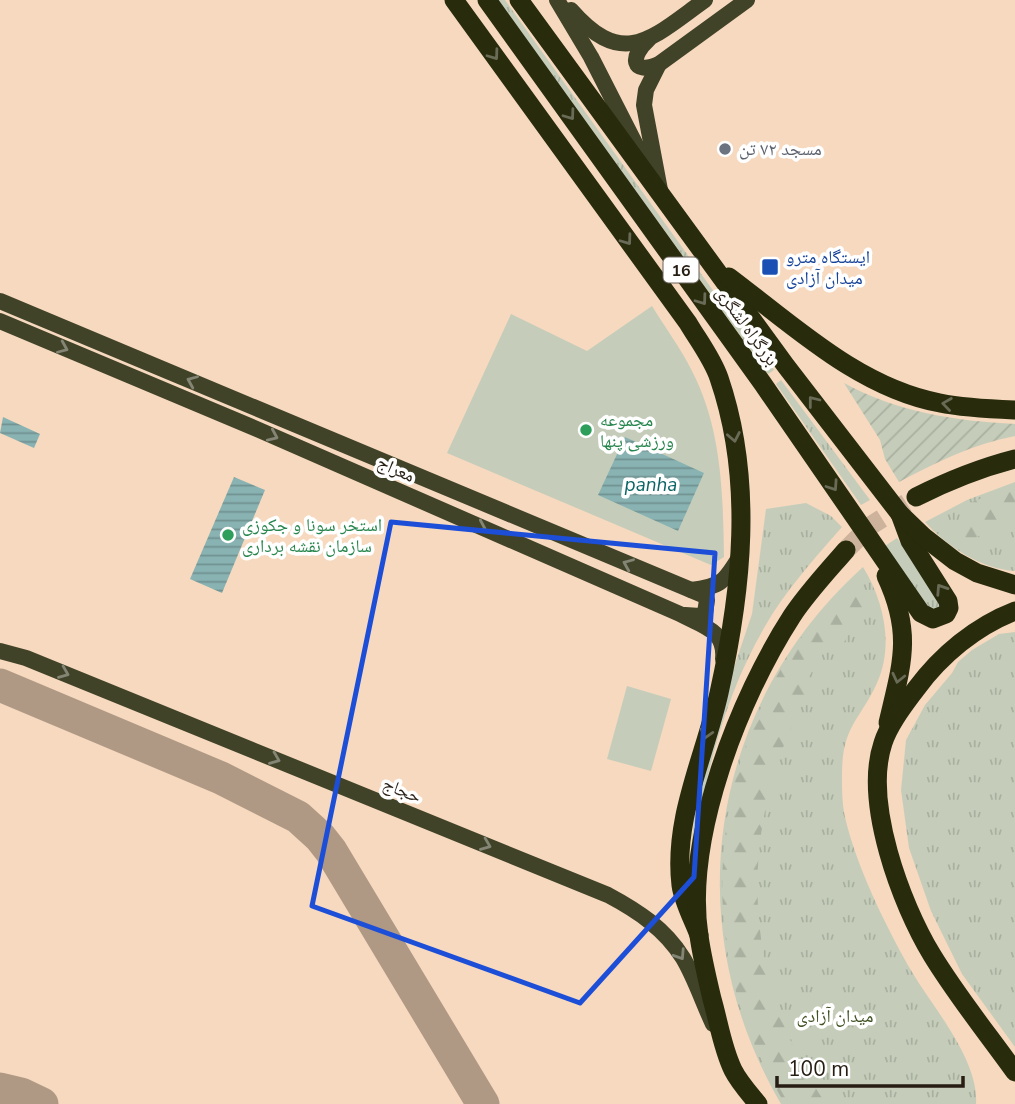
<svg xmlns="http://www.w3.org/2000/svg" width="1015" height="1104" font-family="'Nunito Sans','Noto Naskh Arabic',sans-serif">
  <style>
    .grass { fill: url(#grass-tufts) }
    .forest { fill: url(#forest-firs) }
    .garden { fill: url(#garden-furrows) }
    .pitch { fill: #c5cdba }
    .water { fill: url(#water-rules) }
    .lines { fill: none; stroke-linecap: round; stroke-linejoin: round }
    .taxiway { stroke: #b09984; stroke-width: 33 }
    .highway-tunnel { stroke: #cdb39c; stroke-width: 19; stroke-dasharray: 19 10; stroke-linecap: butt }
    .major { stroke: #414329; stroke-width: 16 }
    .highway { stroke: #292b0d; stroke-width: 19 }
    .oneway { stroke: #696b56 }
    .oneway2 { stroke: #848574 }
    .marked { fill: none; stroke: #1d4ed8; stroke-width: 5; stroke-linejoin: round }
    .worship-dot { fill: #6b7280; stroke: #fff; stroke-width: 2.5 }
    .transit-dot { fill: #1a4fb4; stroke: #fff; stroke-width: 2.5 }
    .leisure-dot { fill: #2e9e5b; stroke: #fff; stroke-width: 2.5 }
    .labels { text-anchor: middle; stroke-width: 7; stroke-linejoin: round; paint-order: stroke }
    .shield { fill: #fff; stroke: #68615a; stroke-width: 2 }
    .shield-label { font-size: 16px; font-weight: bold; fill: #271d13 }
    .worship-label { font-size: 18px; fill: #5b616d; stroke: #fff; text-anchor: start }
    .transit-label { font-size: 18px; fill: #164399; stroke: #fff; text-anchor: start }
    .street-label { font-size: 18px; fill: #271d13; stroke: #fff }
    .leisure-label { font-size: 18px; fill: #27864d; stroke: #fff; text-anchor: start }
    .park-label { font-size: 18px; fill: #415222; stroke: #fff }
    .water-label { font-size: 19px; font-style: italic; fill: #0d6466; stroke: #fff }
  </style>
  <defs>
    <pattern id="grass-tufts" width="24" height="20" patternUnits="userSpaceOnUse" patternTransform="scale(1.75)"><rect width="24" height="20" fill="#c5cdba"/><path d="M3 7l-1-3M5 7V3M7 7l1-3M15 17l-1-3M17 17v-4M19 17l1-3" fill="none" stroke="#a9b09f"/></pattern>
    <pattern id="forest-firs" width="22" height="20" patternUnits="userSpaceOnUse" patternTransform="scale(1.75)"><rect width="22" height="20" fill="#c5cdba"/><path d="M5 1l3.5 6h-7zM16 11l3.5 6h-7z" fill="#a9b09f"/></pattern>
    <pattern id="garden-furrows" width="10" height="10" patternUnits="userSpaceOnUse" patternTransform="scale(1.75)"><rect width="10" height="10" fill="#c5cdba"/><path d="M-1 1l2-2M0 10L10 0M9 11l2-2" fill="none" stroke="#a9b09f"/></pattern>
    <pattern id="water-rules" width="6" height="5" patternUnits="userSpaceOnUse" patternTransform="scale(1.75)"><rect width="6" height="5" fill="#89b3b3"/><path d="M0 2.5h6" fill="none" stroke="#709190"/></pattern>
  </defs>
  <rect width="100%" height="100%" fill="#f6d9be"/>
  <!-- grass -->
  <g class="grass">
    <polygon points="498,0 505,0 712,289 774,370 768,374"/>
    <polygon points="781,380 870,500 861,505 776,384"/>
    <path d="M1015,482V571C981,569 948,547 925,522L967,500Z"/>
    <path d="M806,503L831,516L842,527C814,559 785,591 764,628C719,706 701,795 688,882L694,821L700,788L724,697L752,614L766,509Z"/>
    <polygon points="897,538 939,597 939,608 929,612 885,546"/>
    <path d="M863,567C884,601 894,646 877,683C859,722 842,726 842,775C842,788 842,804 845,817C856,866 887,929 912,972C934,1009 979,1060 976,1104H781C676,925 708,707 863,567Z"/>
    <polygon points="1015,632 1015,1047 962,974 931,911 909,848 901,790 906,740 925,705 952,673 958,662 972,650 999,634"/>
  </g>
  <!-- forest -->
  <g class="forest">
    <polygon points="1015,485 1015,522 969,540 955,529 970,520 962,506"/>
    <path d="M854,579L867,614L853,623L840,651L828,645L804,685L810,689C736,824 739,976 826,1104H785C766,1072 750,1038 739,1002C695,854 739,684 854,579Z"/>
  </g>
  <!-- garden -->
  <path class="garden" d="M844,383C897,412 955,421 1015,424V436C973,444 937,462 899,482L885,459L880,440Z"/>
  <!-- pitch -->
  <g class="pitch">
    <path d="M652,306C665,327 681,349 692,371C722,429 723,494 724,557L711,565L447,453L511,314L587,351Z"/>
    <polygon points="627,686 671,699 651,771 607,759"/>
  </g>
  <!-- water -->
  <g class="water">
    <polygon points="3,417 40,434 34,448 0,433"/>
    <polygon points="625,437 704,473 678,531 598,495"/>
    <polygon points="234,477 265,490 222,593 190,579"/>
  </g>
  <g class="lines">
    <!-- taxiway -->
    <g class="taxiway">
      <polyline points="0,685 221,778 298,817 320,837 331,851 483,1104"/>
      <polyline points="0,1089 21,1094 42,1104"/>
    </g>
    <!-- highway-tunnel -->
    <polyline class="highway-tunnel" points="846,550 870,526 916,497"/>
    <!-- major -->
    <g class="major">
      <polyline points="557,0 591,57 643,159"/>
      <path d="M571,10C624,71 653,37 705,0"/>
      <path d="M648,40C630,56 631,76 659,64L747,0"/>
      <polyline points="659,64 646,90 644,105 660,190"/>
      <polyline points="0,301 703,595 707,600 705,613 700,616 685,615"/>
      <path d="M0,321L259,430L680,614C702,626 726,630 723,659"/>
      <path d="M691,590C721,587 725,581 740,556"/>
      <path d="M0,651L26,658L608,895C638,911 665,929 683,958C695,978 703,1003 713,1024"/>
    </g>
    <!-- highway -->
    <g class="highway">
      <path d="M454,0L688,323C698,340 712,358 719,378C754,480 742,590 719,693C705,756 673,818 681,885C683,901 693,919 699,935"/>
      <polyline points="487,0 763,384 921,613 933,619 946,614 949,608 948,601 910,541 900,514"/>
      <polyline points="519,0 786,366 900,514 924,537 955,561 977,573 1015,585"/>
      <path d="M729,277C793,325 859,388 940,403C964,408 990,409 1015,410"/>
      <path d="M916,497C948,481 980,468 1015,459"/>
      <path d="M886,576C913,634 902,663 888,723"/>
      <path d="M1015,611C976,626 941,655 916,689C905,704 889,724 883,743C863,802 901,904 932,955C957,996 987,1033 1015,1072"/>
      <path d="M758,1104C749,1093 739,1082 733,1070C722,1047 719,1023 712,999C707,978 702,957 699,936C684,838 739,698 792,616C808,592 827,572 846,550"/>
    </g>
  </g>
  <!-- one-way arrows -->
  <defs><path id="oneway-chevron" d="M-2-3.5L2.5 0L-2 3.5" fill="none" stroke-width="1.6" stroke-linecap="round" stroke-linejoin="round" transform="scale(1.75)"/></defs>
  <g class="oneway">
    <use href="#oneway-chevron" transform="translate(494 55) rotate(54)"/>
    <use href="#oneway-chevron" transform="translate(570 115) rotate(54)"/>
    <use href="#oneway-chevron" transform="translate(627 240) rotate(54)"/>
    <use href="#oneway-chevron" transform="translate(702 300) rotate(54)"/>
    <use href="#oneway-chevron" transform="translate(813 401) rotate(-128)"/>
    <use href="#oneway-chevron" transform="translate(947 404) rotate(-172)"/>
    <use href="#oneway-chevron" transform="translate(734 437) rotate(79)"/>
    <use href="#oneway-chevron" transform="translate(833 486) rotate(56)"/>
    <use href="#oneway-chevron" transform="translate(941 589) rotate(-123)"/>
    <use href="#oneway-chevron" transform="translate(898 678) rotate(103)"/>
    <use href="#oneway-chevron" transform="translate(706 734) rotate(107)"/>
  </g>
  <g class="oneway2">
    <use href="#oneway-chevron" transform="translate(63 348) rotate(23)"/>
    <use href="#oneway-chevron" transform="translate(192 381) rotate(-157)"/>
    <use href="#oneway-chevron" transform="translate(273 436) rotate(24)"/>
    <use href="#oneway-chevron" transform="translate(481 527) rotate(24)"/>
    <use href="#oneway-chevron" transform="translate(628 564) rotate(-157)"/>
    <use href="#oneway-chevron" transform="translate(64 673) rotate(22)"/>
    <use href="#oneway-chevron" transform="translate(275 759) rotate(22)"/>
    <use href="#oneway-chevron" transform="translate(486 845) rotate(22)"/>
    <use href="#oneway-chevron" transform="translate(680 955) rotate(57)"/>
  </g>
  <!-- marked area -->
  <path class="marked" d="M391,522L715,553L694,877L580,1003L312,906Z"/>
  <!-- markers -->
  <circle class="worship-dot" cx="725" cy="149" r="7"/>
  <rect class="transit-dot" x="761" y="258" width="18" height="18" rx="3.5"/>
  <g class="leisure-dot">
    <circle cx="586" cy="430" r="7"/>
    <circle cx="228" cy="535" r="7"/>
  </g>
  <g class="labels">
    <!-- shield labels -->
    <rect class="shield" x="663.5" y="257.5" width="35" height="25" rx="5"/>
    <g class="shield-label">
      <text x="681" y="276">16</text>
    </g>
    <!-- worship labels -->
    <g class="worship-label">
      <text x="739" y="155">مسجد ۷۲ تن</text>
    </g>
    <!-- transit labels -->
    <g class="transit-label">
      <text x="786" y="263">ایستگاه مترو<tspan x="786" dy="21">میدان آزادی</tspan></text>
    </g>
    <!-- street labels -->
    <g class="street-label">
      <text transform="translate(747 326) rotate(54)" y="6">بزرگراه لشگری</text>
      <text transform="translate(396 469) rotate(24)" y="6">معراج</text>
      <text transform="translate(402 790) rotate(22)" y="6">حجاج</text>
    </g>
    <!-- leisure labels -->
    <g class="leisure-label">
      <text x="600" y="426">مجموعه<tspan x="600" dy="21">ورزشی پنها</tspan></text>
      <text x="242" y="531">استخر سونا و جکوزی<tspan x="242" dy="21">سازمان نقشه برداری</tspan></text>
    </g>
    <!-- park labels -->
    <g class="park-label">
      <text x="835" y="1022">میدان آزادی</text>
    </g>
    <!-- water labels -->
    <g class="water-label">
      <text x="651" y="491">panha</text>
    </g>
  </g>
  <!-- scale -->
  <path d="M777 1076v10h186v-10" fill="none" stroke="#271d13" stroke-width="3.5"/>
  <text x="788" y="1076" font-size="21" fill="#271d13" stroke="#ffffff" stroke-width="5" paint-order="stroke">100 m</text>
</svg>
